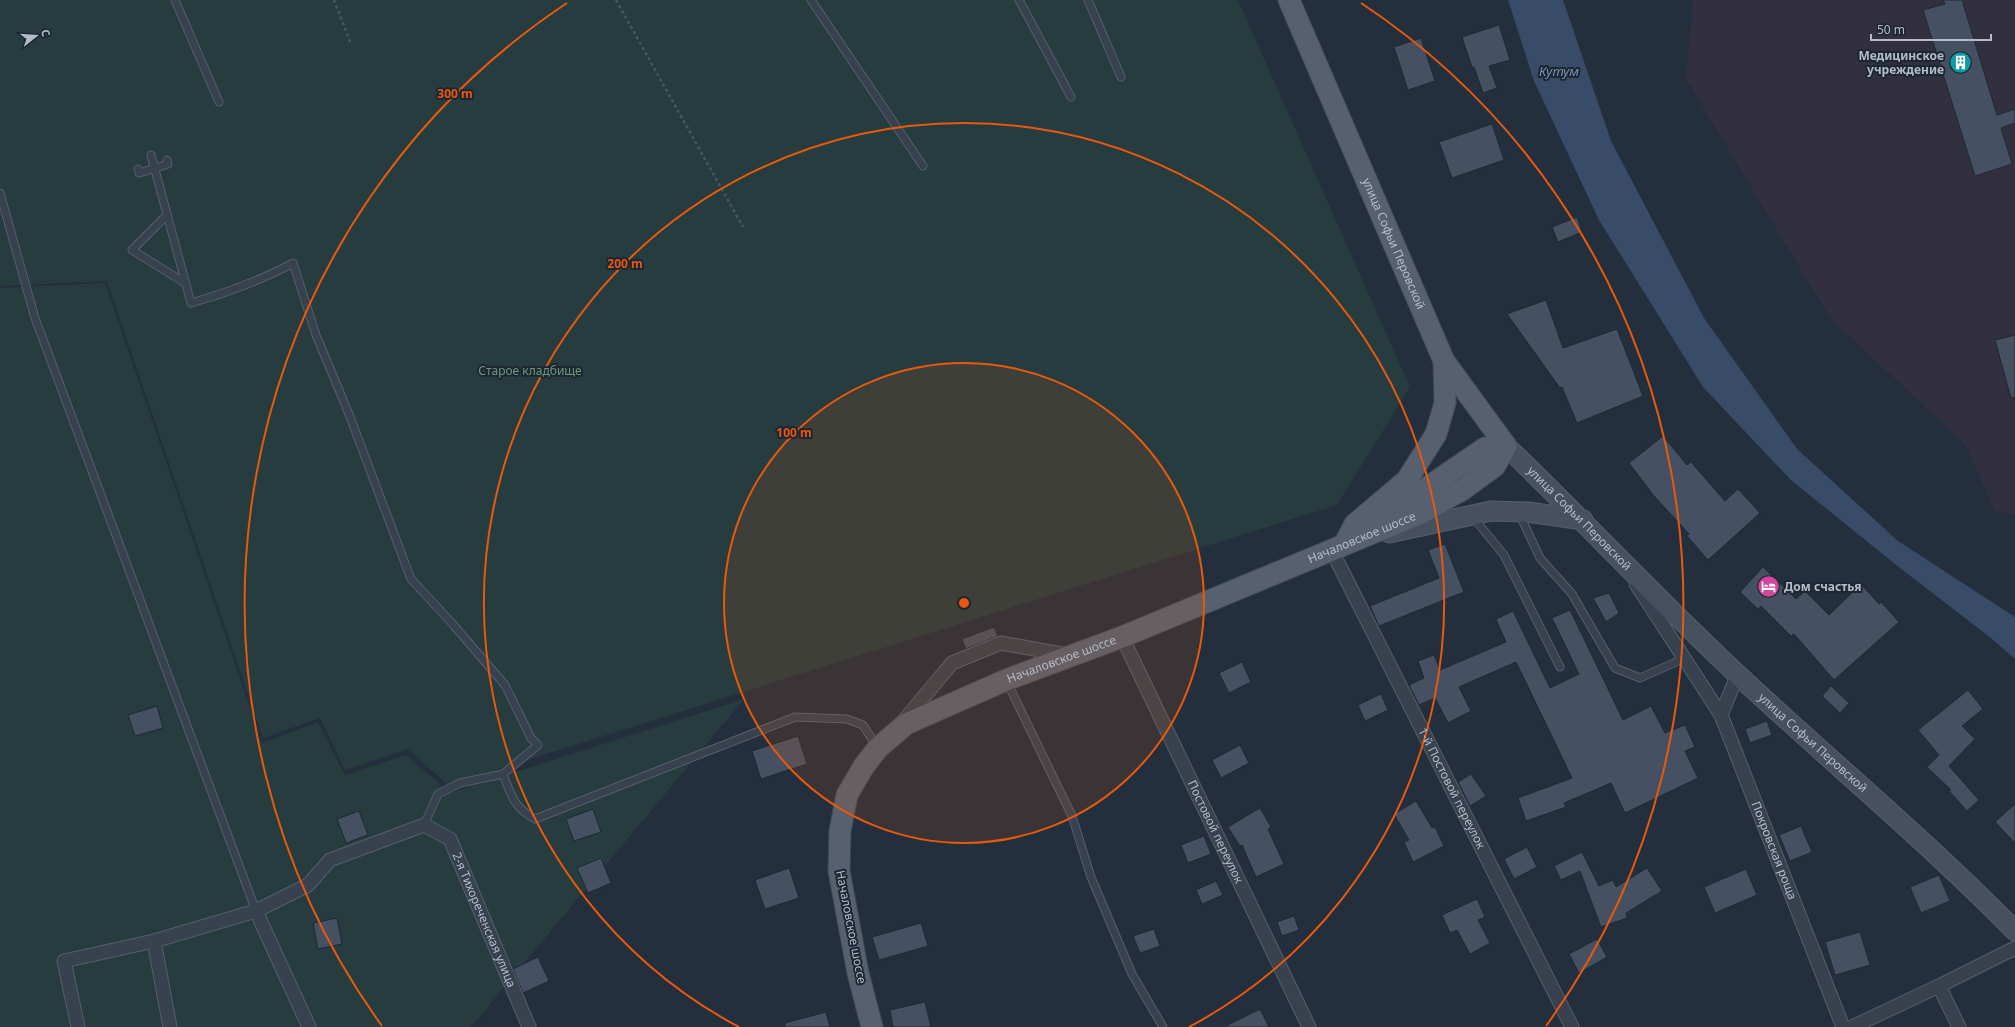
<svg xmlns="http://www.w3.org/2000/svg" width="2015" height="1027" font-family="'Noto Sans',sans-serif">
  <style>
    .medical { fill: #32303f }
    .green { fill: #263c3f }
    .water { fill: #394c67 }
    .building { fill: #455162; stroke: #1f2835 }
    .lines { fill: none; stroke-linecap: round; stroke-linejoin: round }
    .lane-casing { stroke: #565f6c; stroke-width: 9 }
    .street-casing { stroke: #565f6c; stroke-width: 15 }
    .secondary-casing { stroke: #565f6c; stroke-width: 21 }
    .primary-casing { stroke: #414a57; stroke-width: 23 }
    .path { stroke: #44595c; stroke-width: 2.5; stroke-dasharray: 3 3; stroke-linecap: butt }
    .lane { stroke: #38414e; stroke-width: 7 }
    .street { stroke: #38414e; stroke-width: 13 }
    .secondary { stroke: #465061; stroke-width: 19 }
    .primary { stroke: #56606e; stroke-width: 21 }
    .ring { fill: none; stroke: #e8590c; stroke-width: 2 }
    .labels { text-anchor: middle; stroke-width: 4; stroke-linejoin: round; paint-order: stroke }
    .poi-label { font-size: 12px; font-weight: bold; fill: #b4bcc9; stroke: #1d2633; text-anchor: end }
    .street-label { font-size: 12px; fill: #b4bcc9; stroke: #1d2633 }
    .park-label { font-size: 12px; fill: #6b9a76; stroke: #1d2633 }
    .water-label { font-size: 13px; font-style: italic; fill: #7c92b1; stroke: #1d2633 }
    .centre { fill: #e8590c; stroke: #1d2633; stroke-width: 2 }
    .ring-label { font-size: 12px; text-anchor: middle; font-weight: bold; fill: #e8590c; stroke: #1d2633; stroke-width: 4; stroke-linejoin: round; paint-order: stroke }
  </style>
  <rect width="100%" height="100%" fill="#242f3e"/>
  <!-- medical -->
  <polygon class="medical" points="1693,0 2015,0 2015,515 1995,511 1965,444 1831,319 1686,79"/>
  <!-- green -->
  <g class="green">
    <polygon points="0,0 1238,0 1410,387 1337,505 448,785 408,749 345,770 320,718 263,738 107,281 0,286"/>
    <polygon points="105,283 262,743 318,722 345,775 406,755 450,793 744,699 471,1027 0,1027 0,288"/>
  </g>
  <!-- water -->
  <polygon class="water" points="1508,0 1563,0 1611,141 1704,318 1797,449 1898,541 2015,617 2015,659 1991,638 1900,568 1791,480 1703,387 1599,220 1534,81"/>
  <!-- building -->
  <g class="building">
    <polygon points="1943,0 1962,0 1997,115 2015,109 2015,123 2001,128 2012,164 1975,176 1923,10 1945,4"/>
    <polygon points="1499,25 1510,60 1489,66 1497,88 1483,93 1474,67 1472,67 1462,37"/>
    <polygon points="1421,38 1435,81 1408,90 1394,47"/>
    <polygon points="1492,124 1504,160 1452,178 1439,142"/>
    <polygon points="1577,217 1582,232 1558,242 1552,227"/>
    <polygon points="1546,300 1563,348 1617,329 1643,396 1577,423 1562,387 1560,388 1507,314"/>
    <polygon points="2015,335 2015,397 2011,398 1995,340"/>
    <polygon points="1663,436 1687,465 1691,462 1725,501 1738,489 1760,513 1708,560 1687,536 1689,534 1654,496 1629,463"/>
    <polygon points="1445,544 1464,592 1379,626 1370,606 1439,578 1428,550"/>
    <polygon points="1763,567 1796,599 1805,591 1829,615 1861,584 1879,604 1881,602 1899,622 1834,680 1794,634 1791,636 1761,606 1758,609 1740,592"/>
    <polygon points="1609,593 1619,613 1606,622 1593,598"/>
    <polygon points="1570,610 1623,720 1651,706 1665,733 1685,725 1695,747 1685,751 1698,778 1625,813 1611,783 1564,803 1566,807 1526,821 1518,798 1572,778 1516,662 1459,687 1471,711 1448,723 1435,698 1419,705 1409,685 1424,678 1418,661 1434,655 1440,670 1506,642 1496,619 1513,611 1550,688 1579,674 1552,618"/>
    <polygon points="994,627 998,636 966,649 962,639"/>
    <polygon points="1242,662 1251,682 1229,693 1219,673"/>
    <polygon points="1831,686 1849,703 1840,713 1822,696"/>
    <polygon points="1968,690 1983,709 1962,726 1975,739 1949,766 1979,800 1967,811 1949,791 1951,790 1927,767 1939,755 1918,730"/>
    <polygon points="1381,694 1388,710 1365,721 1358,705"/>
    <polygon points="157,706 163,728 135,736 128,715"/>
    <polygon points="1767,721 1772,735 1750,743 1745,729"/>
    <polygon points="798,736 807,764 761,779 752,751"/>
    <polygon points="1240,745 1249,763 1221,778 1212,760"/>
    <polygon points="1471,774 1486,796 1470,806 1458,782"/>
    <polygon points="1416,801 1432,828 1435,827 1444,846 1413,862 1404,842 1409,840 1394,814"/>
    <polygon points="2015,804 2015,843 1995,822"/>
    <polygon points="1260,808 1271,827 1268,829 1284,864 1256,877 1242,845 1240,846 1228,827"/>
    <polygon points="593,809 601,832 574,841 566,819"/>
    <polygon points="359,811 368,835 346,843 337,819"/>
    <polygon points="1801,826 1812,852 1790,861 1779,835"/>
    <polygon points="1204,836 1211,854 1188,863 1181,845"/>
    <polygon points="1527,847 1537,867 1514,879 1504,859"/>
    <polygon points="1582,852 1599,886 1613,880 1616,887 1647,868 1662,891 1626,913 1627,918 1601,927 1580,871 1561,880 1554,866"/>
    <polygon points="601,858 611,883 588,893 577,868"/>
    <polygon points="789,868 799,898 765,909 755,880"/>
    <polygon points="1746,869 1757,895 1715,913 1704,887"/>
    <polygon points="1939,875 1950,901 1921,913 1910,887"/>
    <polygon points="1216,881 1223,895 1202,904 1196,890"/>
    <polygon points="1477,899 1485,917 1478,920 1490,943 1470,954 1457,930 1450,933 1442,915"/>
    <polygon points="1294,916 1299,930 1282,936 1277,922"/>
    <polygon points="337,918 342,944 318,949 313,923"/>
    <polygon points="921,923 928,946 879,960 872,937"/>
    <polygon points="1154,929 1160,946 1140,953 1133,936"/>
    <polygon points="1860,932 1870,965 1835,975 1825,942"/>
    <polygon points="1597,939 1607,957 1579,973 1569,954"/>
    <polygon points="538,957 549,981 523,993 513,969"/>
    <polygon points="925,1002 931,1027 893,1027 890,1010"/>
    <polygon points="1260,1009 1269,1027 1224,1027"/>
    <polygon points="826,1012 830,1027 785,1027 785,1023"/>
  </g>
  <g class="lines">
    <defs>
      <g id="lane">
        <polyline points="175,0 219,102"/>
        <polyline points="811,0 923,166"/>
        <polyline points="1019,0 1071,97"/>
        <polyline points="1088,0 1121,77"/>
        <path d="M151,155L191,303C226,293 260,281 293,263L316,335L349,414L411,579L450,621L505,685L531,738L538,745L503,774"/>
        <polyline points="138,169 139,173 168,164 167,160"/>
        <polyline points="0,193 35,318 256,911"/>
        <polyline points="167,215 132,250 185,283"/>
        <polyline points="1519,513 1540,558 1572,594 1615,668 1640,678 1685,658"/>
        <polyline points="1472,516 1504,555 1560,667"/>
        <polyline points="1007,682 1072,816 1091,877 1132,974 1163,1027"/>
        <path d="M424,825L438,794L460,783L503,774C511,795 514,808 535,819L795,717L847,719L863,725L877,747"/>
      </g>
      <g id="street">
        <path id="s1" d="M1331,549L1572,1027"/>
        <polyline points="1636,584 1721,715"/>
        <path id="s2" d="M1122,637L1309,1027"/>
        <path id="s3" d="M1738,674L1721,715L1843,1027"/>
        <polyline points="902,723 952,663 1001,643 1067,655"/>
        <polyline points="256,911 309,1027"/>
        <polyline points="154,941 170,1027"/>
        <polyline points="1939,986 2015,948"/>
        <path id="s4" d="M78,1027L64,961L154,941L256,911L308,885L330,860L424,825L450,839L529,1027"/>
        <polyline points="1852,1027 1939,986 1959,1027"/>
      </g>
      <g id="secondary">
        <path id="s5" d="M1506,446C1584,521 1658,600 1737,674C1829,760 1927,841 2015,931"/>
        <polyline points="1389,533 1491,511 1528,512 1583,520"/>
      </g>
      <g id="primary">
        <path id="s6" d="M1289,0L1444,361L1506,446"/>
        <polyline points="1377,522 1485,448 1506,446"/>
        <polyline points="1345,543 1355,524 1407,480 1436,434 1445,403 1444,361"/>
        <path id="s7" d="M872,1027L858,973L839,871L840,831L847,795L864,766L878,748L906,724L1006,680L1122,637L1421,513L1462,490L1495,466L1506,446"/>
      </g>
    </defs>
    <!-- lane casing -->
    <use href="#lane" class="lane-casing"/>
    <!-- street casing -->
    <use href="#street" class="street-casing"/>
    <!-- secondary casing -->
    <use href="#secondary" class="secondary-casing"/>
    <!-- primary casing -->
    <use href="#primary" class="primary-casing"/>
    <!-- path -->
    <g class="path">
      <polyline points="334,0 351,44"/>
      <polyline points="616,0 743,227"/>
    </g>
    <!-- lane -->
    <use href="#lane" class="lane"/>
    <!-- street -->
    <use href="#street" class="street"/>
    <!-- secondary -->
    <use href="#secondary" class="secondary"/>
    <!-- primary -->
    <use href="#primary" class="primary"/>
  </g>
  <!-- distance rings -->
  <circle cx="964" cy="603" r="240" fill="#e8590c" fill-opacity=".12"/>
  <g class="ring">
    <circle cx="964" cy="603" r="240"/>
    <path d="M739 1027A480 480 0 1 1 1189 1027"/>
    <path d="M382 1026A720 720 0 0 1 567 3M1361 3A720 720 0 0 1 1546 1026"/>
  </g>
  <!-- icons -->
  <defs>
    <symbol id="building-disc" viewBox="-11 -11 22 22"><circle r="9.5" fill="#0f9aa8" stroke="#1d2633"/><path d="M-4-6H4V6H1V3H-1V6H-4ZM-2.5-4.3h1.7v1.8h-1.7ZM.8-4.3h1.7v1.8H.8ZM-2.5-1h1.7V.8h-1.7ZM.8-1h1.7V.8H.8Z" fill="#fff"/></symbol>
    <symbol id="hotel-disc" viewBox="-11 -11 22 22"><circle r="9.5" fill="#d1479c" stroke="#1d2633"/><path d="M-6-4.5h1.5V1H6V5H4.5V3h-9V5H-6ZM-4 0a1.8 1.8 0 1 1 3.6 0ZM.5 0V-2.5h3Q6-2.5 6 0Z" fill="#fff"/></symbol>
  </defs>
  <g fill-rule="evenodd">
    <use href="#building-disc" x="1948" y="50" width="25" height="25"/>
    <use href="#hotel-disc" x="1756" y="574" width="25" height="25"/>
  </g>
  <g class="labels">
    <!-- poi labels -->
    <g class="poi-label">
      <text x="1944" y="60">Медицинское<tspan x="1944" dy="14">учреждение</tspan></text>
      <text x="1784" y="591" text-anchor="start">Дом счастья</text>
    </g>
    <!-- street labels -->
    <g class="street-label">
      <text dy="4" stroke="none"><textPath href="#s6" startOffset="265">улица Софьи Перовской</textPath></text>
      <text dy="4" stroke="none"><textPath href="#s5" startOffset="103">улица Софьи Перовской</textPath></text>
      <text dy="4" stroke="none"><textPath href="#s7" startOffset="822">Началовское шоссе</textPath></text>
      <text dy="4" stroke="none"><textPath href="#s7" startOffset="498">Началовское шоссе</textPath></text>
      <text dy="4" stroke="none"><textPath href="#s5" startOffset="427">улица Софьи Перовской</textPath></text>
      <text dy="4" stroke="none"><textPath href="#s1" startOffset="268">1-й Постовой переулок</textPath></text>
      <text dy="4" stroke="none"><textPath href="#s2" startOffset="216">Постовой переулок</textPath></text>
      <text dy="4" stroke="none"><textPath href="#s3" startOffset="190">Покровская роща</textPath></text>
      <text dy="4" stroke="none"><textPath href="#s4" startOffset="575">2-я Тихореченская улица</textPath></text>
      <text transform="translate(851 927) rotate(79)" y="4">Началовское шоссе</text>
    </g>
    <!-- park labels -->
    <g class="park-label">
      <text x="530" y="375">Старое кладбище</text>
    </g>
    <!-- water labels -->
    <g class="water-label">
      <text x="1559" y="76">Кутум</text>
    </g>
  </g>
  <circle cx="964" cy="603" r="6" class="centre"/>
  <g class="ring-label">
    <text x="455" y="98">300 m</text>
    <text x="625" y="268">200 m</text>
    <text x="794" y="437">100 m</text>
  </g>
  <!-- north arrow -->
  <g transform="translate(36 36) rotate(73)" stroke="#1d2633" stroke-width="3" paint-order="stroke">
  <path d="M0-3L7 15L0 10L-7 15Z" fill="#b4bcc9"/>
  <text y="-6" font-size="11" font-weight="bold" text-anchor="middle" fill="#b4bcc9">С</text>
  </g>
  <!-- scale -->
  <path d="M1871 34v6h120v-6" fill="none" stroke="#b4bcc9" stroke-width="2"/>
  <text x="1877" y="34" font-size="12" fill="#b4bcc9" stroke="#1d2633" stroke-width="3" paint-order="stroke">50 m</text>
</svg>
